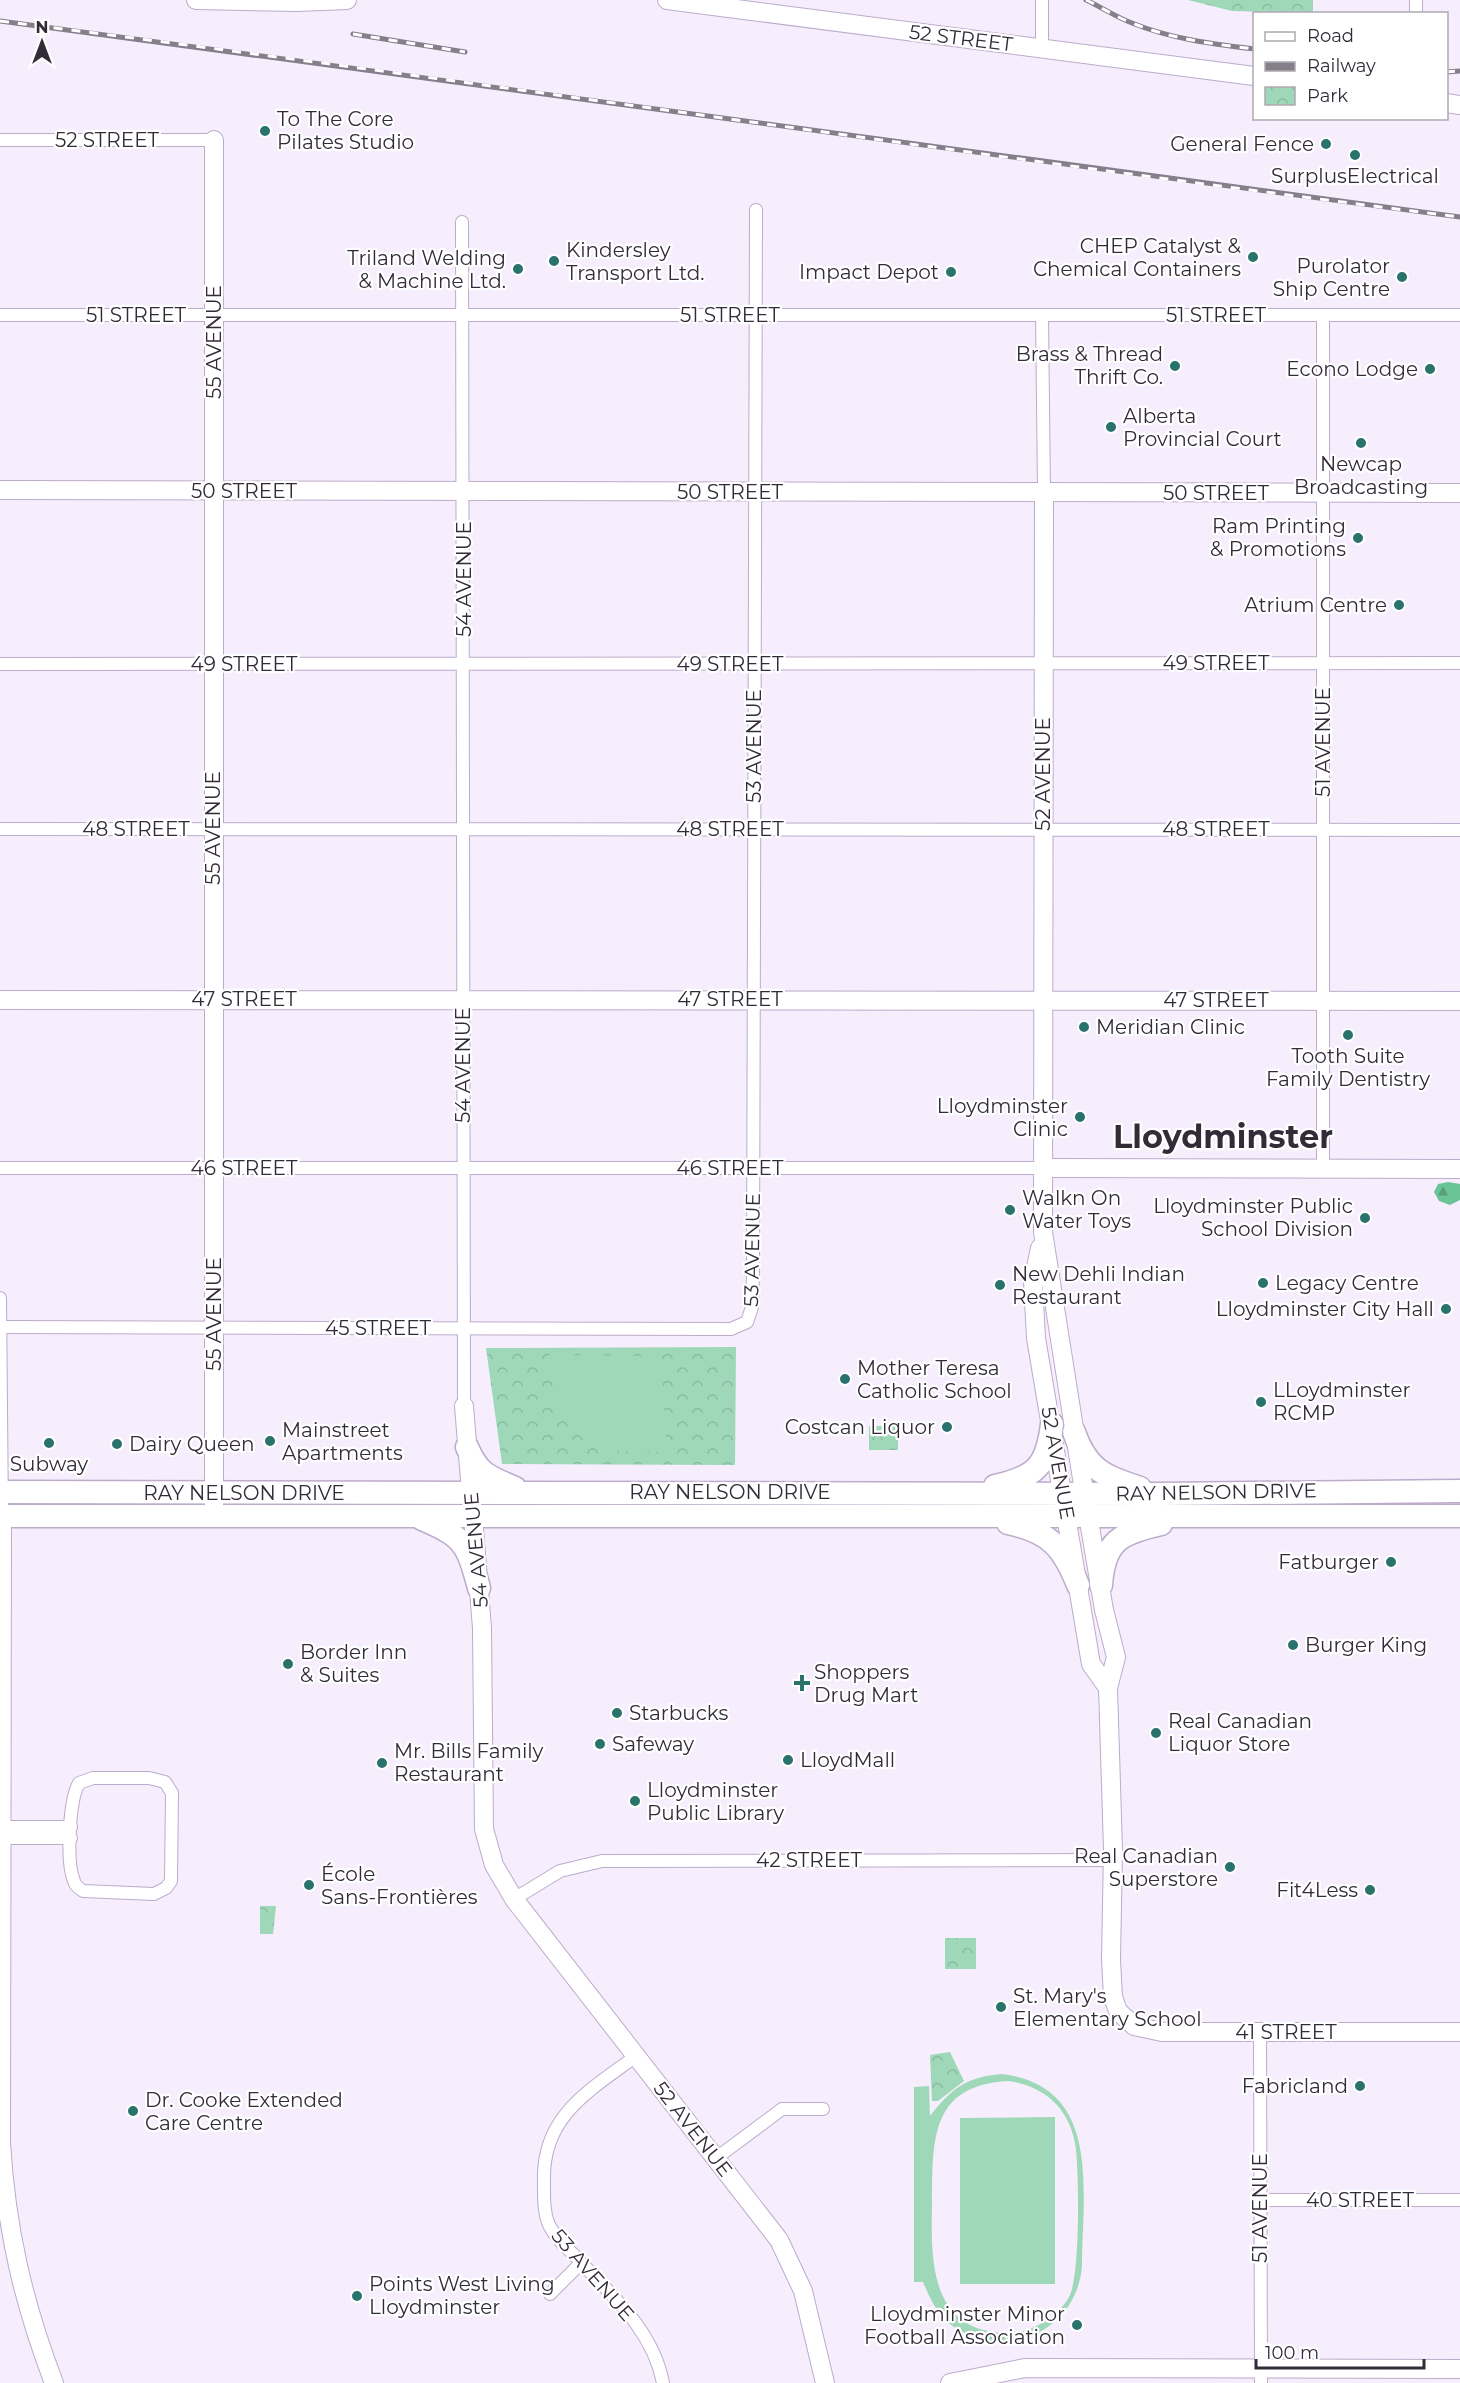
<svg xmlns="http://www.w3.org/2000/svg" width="1460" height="2383" font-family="Montserrat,sans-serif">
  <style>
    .forest { fill: url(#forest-firs) }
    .park { fill: url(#park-crowns) }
    .garden { fill: #9ed8b8; fill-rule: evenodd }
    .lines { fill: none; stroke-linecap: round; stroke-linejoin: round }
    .street-casing { stroke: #bdabcb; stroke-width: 14 }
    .secondary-casing { stroke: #bdabcb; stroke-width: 20 }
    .highway-casing { stroke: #bdabcb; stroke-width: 25 }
    .street { stroke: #fff; stroke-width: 12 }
    .secondary { stroke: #fff; stroke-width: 18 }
    .highway { stroke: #fff; stroke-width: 22 }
    .rail-casing { stroke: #857e8b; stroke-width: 5 }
    .rail { stroke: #fff; stroke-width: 3; stroke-dasharray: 9; stroke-linecap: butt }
    .poi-dot { fill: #2a726c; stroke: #fff; stroke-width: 2 }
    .labels { text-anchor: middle; stroke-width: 4.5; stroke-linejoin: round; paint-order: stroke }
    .street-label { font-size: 20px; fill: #322b38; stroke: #fff }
    .poi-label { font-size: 20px; fill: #322b38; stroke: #fff; text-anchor: start }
    .town-label { font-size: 32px; font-weight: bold; fill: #322b38; stroke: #fff }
  </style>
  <defs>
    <pattern id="forest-firs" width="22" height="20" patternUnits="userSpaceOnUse" patternTransform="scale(1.5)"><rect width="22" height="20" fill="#6ac496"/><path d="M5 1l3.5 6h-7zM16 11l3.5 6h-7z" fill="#589f7b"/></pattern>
    <pattern id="park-crowns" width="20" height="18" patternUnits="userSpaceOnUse" patternTransform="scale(1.5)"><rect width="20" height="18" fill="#9ed8b8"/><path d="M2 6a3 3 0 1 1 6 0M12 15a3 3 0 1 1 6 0" fill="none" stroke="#89ba9f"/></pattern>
  </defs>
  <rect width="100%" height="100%" fill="#f6eefc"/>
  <!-- forest -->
  <polygon class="forest" points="1448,1182 1460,1184 1460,1200 1450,1205 1439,1201 1434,1192 1438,1184"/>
  <!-- park -->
  <g class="park">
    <polygon points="1188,0 1313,0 1313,13 1232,11"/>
    <polygon points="736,1347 735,1465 502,1464 486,1348"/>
    <rect x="869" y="1426" width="29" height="24"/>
    <polygon points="260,1906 276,1906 273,1934 260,1934"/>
    <rect x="945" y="1938" width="31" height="31"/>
    <polygon points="950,2052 964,2081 938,2101 932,2101 930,2055"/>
  </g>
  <!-- garden -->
  <g class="garden">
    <path d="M547,1355L652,1356L661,1362L667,1452C646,1452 610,1454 592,1445C561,1427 551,1388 547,1355Z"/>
    <path d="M1002,2074C1103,2087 1082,2191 1082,2266C1077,2330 1008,2362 954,2327C939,2318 929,2297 923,2282H914V2087L929,2086L930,2116C952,2088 966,2077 1002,2074ZM1009,2081C1031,2084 1054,2096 1065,2116C1071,2126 1075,2139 1076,2150C1079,2178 1080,2272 1070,2295C1059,2317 1030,2334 1006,2333C929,2331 931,2260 932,2203C933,2141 929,2085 1009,2081Z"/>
    <polygon points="1055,2117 1055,2284 960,2284 960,2118"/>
  </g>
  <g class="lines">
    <defs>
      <g id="street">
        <polyline points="1416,0 1416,11"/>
        <polyline points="1042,48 1042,0"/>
        <polyline points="0,140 214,140"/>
        <polyline points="462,222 464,1406"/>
        <polyline points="0,315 1460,315"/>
        <polyline points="1042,315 1044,492"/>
        <polyline points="0,664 1460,663"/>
        <polyline points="0,829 1460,830"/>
        <polyline points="0,1168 1043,1168"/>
        <polyline points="1323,1168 1323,315"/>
        <polyline points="0,1298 2,1516"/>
        <polyline points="2,1327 731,1329 747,1322 752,1307 753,1273 756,210"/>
        <path d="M149,1778L165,1782L172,1793L171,1881L166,1888L154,1894L83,1891C79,1888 75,1886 74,1881C66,1862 69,1800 79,1783L93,1778Z"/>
        <polyline points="2,1827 71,1827"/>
        <polyline points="2,1838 71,1838"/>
        <polyline points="514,1899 560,1871 602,1861 1113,1860"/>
        <polyline points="1260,2033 1261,2383"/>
        <path d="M636,2056C589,2091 542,2116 544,2181C544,2196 543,2218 552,2230C557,2239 566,2247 573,2254C609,2293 653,2329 663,2383"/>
        <polyline points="715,2159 782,2109 823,2109"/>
        <polyline points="1260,2200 1460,2200"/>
        <polyline points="550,2294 581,2263"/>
      </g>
      <g id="secondary">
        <polyline points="196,0 297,2 347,0"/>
        <polyline points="667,0 1254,76"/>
        <polyline points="1446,103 1460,105"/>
        <polyline points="0,490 1460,493"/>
        <polyline points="1044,492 1043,1232 1083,1485 1104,1610 1116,1657 1108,1688 1113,1849 1111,1960 1113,1997 1118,2011 1134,2026 1162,2032 1460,2032"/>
        <polyline points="0,1000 1460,1001"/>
        <polyline points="1043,1168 1460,1169"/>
        <polyline points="1040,1248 1033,1282 1036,1338 1091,1664 1108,1688"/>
        <polyline points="464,1406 482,1628 484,1829 494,1865 514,1899 779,2240 803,2291 825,2383"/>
        <polyline points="214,1506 214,140"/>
        <path d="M2,1516L1,2142C6,2228 23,2302 54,2383"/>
        <polyline points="950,2383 1025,2368 1460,2369"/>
      </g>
      <g id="highway">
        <path d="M1074,1432C1087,1470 1104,1476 1140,1488"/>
        <path d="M467,1447C479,1475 488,1476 515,1488"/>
        <path d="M995,1486C1036,1477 1047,1466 1052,1424"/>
        <polyline points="0,1492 1159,1494 1460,1491"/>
        <polyline points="0,1516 1460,1516"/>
        <path d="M422,1519C464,1537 467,1543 479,1588"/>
        <path d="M1008,1523C1050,1532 1063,1547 1078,1585"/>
        <path d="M1101,1585C1104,1541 1120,1533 1161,1524"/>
      </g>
    </defs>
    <!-- street casing -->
    <use href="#street" class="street-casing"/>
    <!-- secondary casing -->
    <use href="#secondary" class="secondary-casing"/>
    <!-- highway casing -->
    <use href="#highway" class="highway-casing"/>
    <!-- street -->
    <use href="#street" class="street"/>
    <!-- secondary -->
    <use href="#secondary" class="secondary"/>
    <!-- highway -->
    <use href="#highway" class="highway"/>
    <defs>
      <g id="rail">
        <path d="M1086,0C1101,7 1116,17 1132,23C1171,39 1213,44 1254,49"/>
        <path d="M0,21C487,82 973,156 1460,217"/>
        <polyline points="353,34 465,52"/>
        <polyline points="1446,72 1460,71"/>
      </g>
    </defs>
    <!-- rail casing -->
    <use href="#rail" class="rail-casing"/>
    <!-- rail -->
    <use href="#rail" class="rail"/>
  </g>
  <!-- markers -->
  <g class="poi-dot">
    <circle cx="265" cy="131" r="6"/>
    <circle cx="1326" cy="144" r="6"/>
    <circle cx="1355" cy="155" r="6"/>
    <circle cx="1253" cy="257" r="6"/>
    <circle cx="554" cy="261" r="6"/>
    <circle cx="518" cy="269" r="6"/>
    <circle cx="951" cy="272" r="6"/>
    <circle cx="1402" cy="277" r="6"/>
    <circle cx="1175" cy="366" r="6"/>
    <circle cx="1430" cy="369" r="6"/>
    <circle cx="1111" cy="427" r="6"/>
    <circle cx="1361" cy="443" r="6"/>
    <circle cx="1358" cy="538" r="6"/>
    <circle cx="1399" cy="605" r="6"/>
    <circle cx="1084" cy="1027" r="6"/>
    <circle cx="1348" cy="1035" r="6"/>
    <circle cx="1080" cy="1117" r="6"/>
    <circle cx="1010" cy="1210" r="6"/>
    <circle cx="1365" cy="1218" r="6"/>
    <circle cx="1263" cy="1283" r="6"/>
    <circle cx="1000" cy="1285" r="6"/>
    <circle cx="1446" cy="1309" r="6"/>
    <circle cx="845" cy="1379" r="6"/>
    <circle cx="1261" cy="1402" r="6"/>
    <circle cx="947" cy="1427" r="6"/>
    <circle cx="270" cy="1441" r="6"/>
    <circle cx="49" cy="1443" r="6"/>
    <circle cx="117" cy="1444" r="6"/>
    <circle cx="1391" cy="1562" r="6"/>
    <circle cx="1293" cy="1645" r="6"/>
    <circle cx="288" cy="1664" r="6"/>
    <path d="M799 1674h6v6h6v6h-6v6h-6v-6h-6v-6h6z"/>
    <circle cx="617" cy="1713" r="6"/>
    <circle cx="1156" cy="1733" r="6"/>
    <circle cx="600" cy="1744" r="6"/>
    <circle cx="788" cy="1760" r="6"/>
    <circle cx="382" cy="1763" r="6"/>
    <circle cx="635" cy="1801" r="6"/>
    <circle cx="1230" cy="1867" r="6"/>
    <circle cx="309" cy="1885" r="6"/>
    <circle cx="1370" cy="1890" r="6"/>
    <circle cx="1001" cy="2007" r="6"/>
    <circle cx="1360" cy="2086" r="6"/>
    <circle cx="133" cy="2111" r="6"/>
    <circle cx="357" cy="2296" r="6"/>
    <circle cx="1077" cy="2325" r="6"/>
  </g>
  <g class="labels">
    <!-- street labels -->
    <g class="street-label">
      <text transform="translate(961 38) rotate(7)" y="7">52 STREET</text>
      <text x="107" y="147">52 STREET</text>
      <text x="136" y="322">51 STREET</text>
      <text x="730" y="322">51 STREET</text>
      <text x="1216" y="322">51 STREET</text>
      <text transform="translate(214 342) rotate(-90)" y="7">55 AVENUE</text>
      <text x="244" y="498">50 STREET</text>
      <text x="730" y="499">50 STREET</text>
      <text x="1216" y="500">50 STREET</text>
      <text transform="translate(464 579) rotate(-90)" y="7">54 AVENUE</text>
      <text x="1216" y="670">49 STREET</text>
      <text x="244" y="671">49 STREET</text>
      <text x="730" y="671">49 STREET</text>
      <text transform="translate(1323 742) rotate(-90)" y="7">51 AVENUE</text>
      <text transform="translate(754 746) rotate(-90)" y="7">53 AVENUE</text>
      <text transform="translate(1043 774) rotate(-90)" y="7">52 AVENUE</text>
      <text transform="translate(213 828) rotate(-90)" y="7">55 AVENUE</text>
      <text x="136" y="836">48 STREET</text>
      <text x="730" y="836">48 STREET</text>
      <text x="1216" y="836">48 STREET</text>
      <text x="244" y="1006">47 STREET</text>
      <text x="730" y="1006">47 STREET</text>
      <text x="1216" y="1007">47 STREET</text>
      <text transform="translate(463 1065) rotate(-90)" y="7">54 AVENUE</text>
      <text x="244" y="1175">46 STREET</text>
      <text x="730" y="1175">46 STREET</text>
      <text transform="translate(752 1250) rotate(-89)" y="7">53 AVENUE</text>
      <text transform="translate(214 1314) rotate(-90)" y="7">55 AVENUE</text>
      <text x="378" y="1335">45 STREET</text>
      <text transform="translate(1058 1463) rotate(80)" y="7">52 AVENUE</text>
      <text x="730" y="1499">RAY NELSON DRIVE</text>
      <text transform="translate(1216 1492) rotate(-1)" y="7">RAY NELSON DRIVE</text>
      <text x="244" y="1500">RAY NELSON DRIVE</text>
      <text transform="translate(476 1550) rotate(-95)" y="7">54 AVENUE</text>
      <text x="809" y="1867">42 STREET</text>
      <text x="1286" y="2039">41 STREET</text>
      <text transform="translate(693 2129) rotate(52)" y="7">52 AVENUE</text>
      <text x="1360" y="2207">40 STREET</text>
      <text transform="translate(1260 2208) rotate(-90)" y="7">51 AVENUE</text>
      <text transform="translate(593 2275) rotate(49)" y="7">53 AVENUE</text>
    </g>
    <!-- poi labels -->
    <g class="poi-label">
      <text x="277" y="126">To The Core<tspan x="277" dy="23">Pilates Studio</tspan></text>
      <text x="1314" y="151" text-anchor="end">General Fence</text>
      <text x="1355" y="183" text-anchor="middle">SurplusElectrical</text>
      <text x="1241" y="253" text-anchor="end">CHEP Catalyst &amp;<tspan x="1241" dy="23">Chemical Containers</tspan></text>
      <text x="566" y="257">Kindersley<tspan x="566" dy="23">Transport Ltd.</tspan></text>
      <text x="506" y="265" text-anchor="end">Triland Welding<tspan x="506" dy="23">&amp; Machine Ltd.</tspan></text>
      <text x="1390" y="273" text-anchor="end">Purolator<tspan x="1390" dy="23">Ship Centre</tspan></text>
      <text x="939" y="279" text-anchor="end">Impact Depot</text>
      <text x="1163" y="361" text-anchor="end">Brass &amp; Thread<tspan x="1163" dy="23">Thrift Co.</tspan></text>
      <text x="1418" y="376" text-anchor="end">Econo Lodge</text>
      <text x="1123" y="423">Alberta<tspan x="1123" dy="23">Provincial Court</tspan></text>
      <text x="1361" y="471" text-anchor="middle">Newcap<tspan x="1361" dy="23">Broadcasting</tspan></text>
      <text x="1346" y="533" text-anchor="end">Ram Printing<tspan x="1346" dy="23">&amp; Promotions</tspan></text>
      <text x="1387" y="612" text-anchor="end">Atrium Centre</text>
      <text x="1096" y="1034">Meridian Clinic</text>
      <text x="1348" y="1063" text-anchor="middle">Tooth Suite<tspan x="1348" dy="23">Family Dentistry</tspan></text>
      <text x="1068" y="1113" text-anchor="end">Lloydminster<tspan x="1068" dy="23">Clinic</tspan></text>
      <text x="1022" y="1205">Walkn On<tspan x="1022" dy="23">Water Toys</tspan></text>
      <text x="1353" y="1213" text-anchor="end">Lloydminster Public<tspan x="1353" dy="23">School Division</tspan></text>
      <text x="1012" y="1281">New Dehli Indian<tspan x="1012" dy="23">Restaurant</tspan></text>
      <text x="1275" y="1290">Legacy Centre</text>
      <text x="1434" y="1316" text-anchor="end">Lloydminster City Hall</text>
      <text x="857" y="1375">Mother Teresa<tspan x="857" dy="23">Catholic School</tspan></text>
      <text x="1273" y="1397">LLoydminster<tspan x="1273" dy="23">RCMP</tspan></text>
      <text x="935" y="1434" text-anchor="end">Costcan Liquor</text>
      <text x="282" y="1437">Mainstreet<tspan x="282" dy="23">Apartments</tspan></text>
      <text x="129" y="1451">Dairy Queen</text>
      <text x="49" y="1471" text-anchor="middle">Subway</text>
      <text x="1379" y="1569" text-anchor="end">Fatburger</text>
      <text x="1305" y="1652">Burger King</text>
      <text x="300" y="1659">Border Inn<tspan x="300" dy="23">&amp; Suites</tspan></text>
      <text x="814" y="1679">Shoppers<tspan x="814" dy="23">Drug Mart</tspan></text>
      <text x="629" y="1720">Starbucks</text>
      <text x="1168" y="1728">Real Canadian<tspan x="1168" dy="23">Liquor Store</tspan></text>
      <text x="612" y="1751">Safeway</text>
      <text x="394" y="1758">Mr. Bills Family<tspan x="394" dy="23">Restaurant</tspan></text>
      <text x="800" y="1767">LloydMall</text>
      <text x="647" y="1797">Lloydminster<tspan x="647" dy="23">Public Library</tspan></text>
      <text x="1218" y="1863" text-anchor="end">Real Canadian<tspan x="1218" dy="23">Superstore</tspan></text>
      <text x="321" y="1881">École<tspan x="321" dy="23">Sans-Frontières</tspan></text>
      <text x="1358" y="1897" text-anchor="end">Fit4Less</text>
      <text x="1013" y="2003">St. Mary's<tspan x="1013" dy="23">Elementary School</tspan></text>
      <text x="1348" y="2093" text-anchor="end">Fabricland</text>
      <text x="145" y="2107">Dr. Cooke Extended<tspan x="145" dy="23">Care Centre</tspan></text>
      <text x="369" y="2291">Points West Living<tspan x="369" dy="23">Lloydminster</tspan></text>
      <text x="1065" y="2321" text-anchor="end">Lloydminster Minor<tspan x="1065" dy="23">Football Association</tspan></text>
    </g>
    <!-- town labels -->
    <g class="town-label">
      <text x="1223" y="1148">Lloydminster</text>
    </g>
  </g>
  <!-- legend -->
  <rect x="1253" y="12" width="195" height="108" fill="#ffffff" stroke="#adaaaf" stroke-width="1.5"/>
  <rect x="1265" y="32" width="30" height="9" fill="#ffffff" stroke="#adaaaf" stroke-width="1.5"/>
  <text x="1307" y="42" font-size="18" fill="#322b38">Road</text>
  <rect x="1265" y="62" width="30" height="9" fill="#857e8b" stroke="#adaaaf" stroke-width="1.5"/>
  <text x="1307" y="72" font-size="18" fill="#322b38">Railway</text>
  <rect x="1265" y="87" width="30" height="18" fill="url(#park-crowns)" stroke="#adaaaf" stroke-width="1.5"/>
  <text x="1307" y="102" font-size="18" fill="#322b38">Park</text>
  <!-- north arrow -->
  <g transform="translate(42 42)" stroke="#ffffff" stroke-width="4.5" paint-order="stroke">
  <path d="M0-4.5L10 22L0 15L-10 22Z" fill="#322b38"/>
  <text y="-9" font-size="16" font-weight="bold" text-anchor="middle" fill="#322b38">N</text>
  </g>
  <!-- scale -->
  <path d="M1256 2359v9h168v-9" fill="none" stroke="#322b38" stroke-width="3"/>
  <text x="1265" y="2359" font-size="18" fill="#322b38" stroke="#ffffff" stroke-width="4.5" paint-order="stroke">100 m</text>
</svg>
